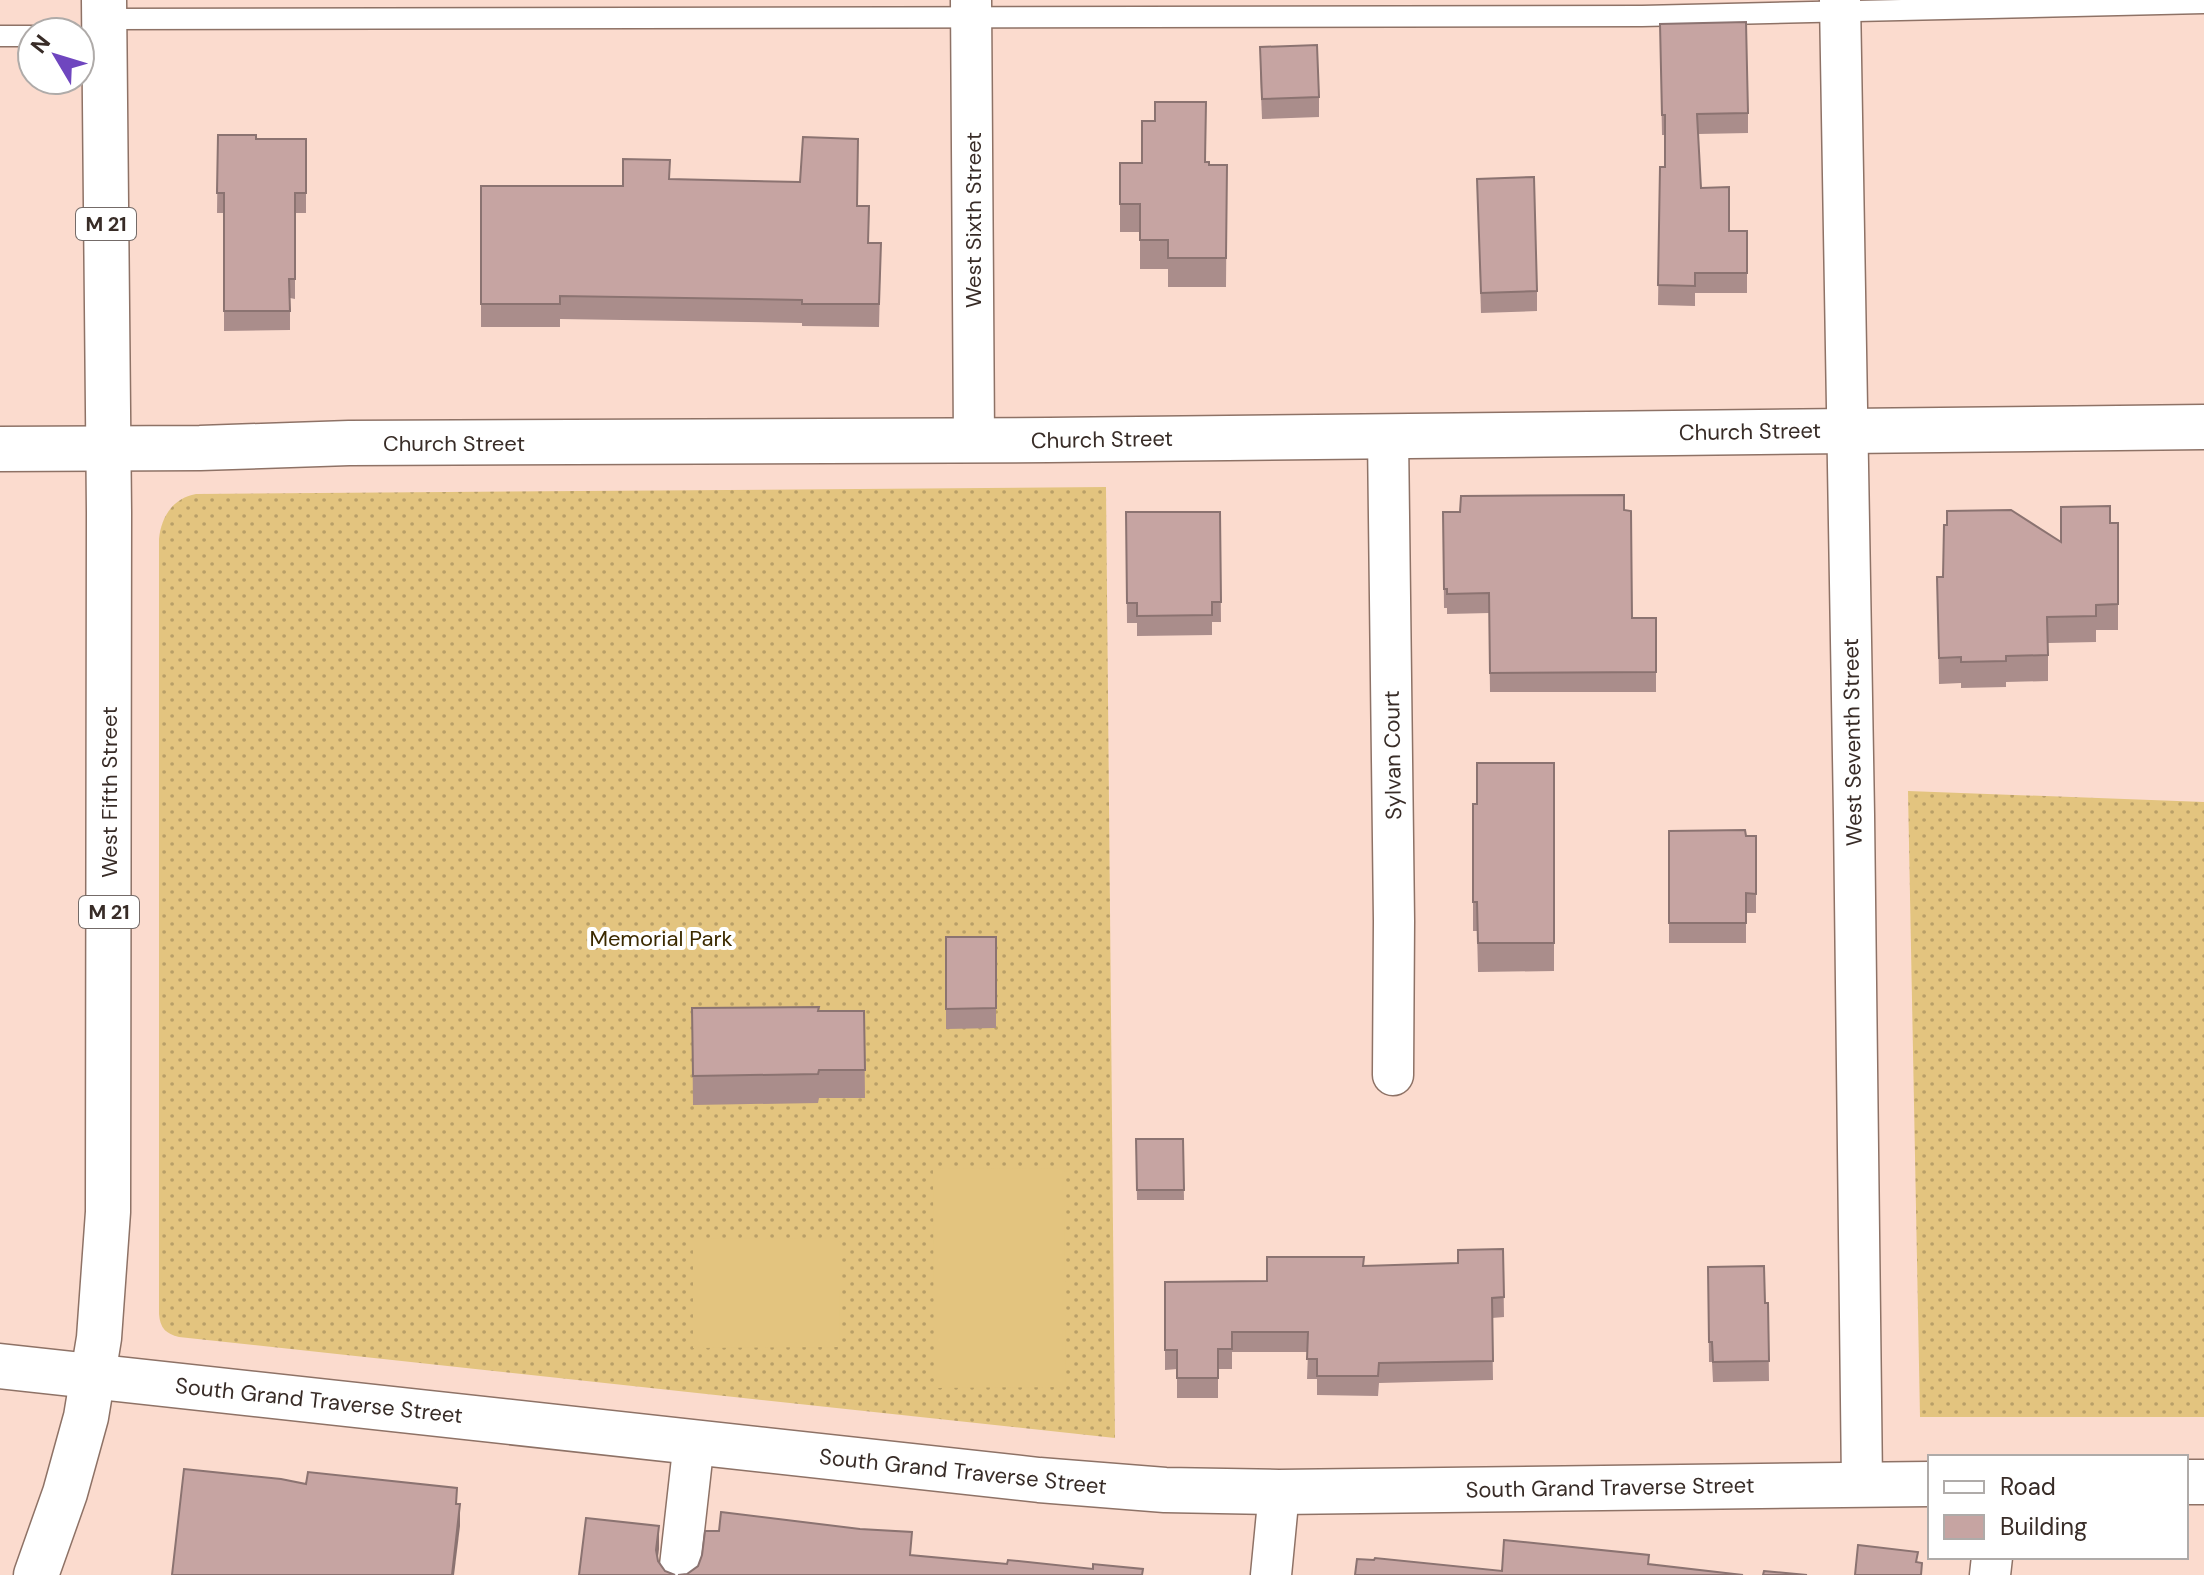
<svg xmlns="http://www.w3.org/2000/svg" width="2204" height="1575" font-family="'DM Sans',sans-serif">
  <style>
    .grass { fill: url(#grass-dots) }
    .pitch { fill: #e3c47f }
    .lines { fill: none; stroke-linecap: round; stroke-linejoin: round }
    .service-casing { stroke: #8e7266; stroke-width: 23 }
    .minor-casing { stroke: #8e7266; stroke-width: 43 }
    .secondary-casing { stroke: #8e7266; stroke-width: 47 }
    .primary-casing { stroke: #8e7266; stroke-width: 47 }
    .service { stroke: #fff; stroke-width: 20 }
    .minor { stroke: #fff; stroke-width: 40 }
    .secondary { stroke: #fff; stroke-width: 44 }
    .primary { stroke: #fff; stroke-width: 44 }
    .wall { fill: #aa8d8b }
    .shaded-wall { fill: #8b7371 }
    .building { fill: #c6a4a2; stroke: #8b7371; stroke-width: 2 }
    .labels { text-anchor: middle; stroke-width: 8; stroke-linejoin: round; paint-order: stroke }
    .shield { fill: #fff; stroke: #746b68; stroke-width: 2 }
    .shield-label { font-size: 20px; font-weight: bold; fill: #382c27 }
    .street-label { font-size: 22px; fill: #382c27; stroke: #fff }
    .park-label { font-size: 22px; fill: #3b2a00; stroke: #fff }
  </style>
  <defs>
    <pattern id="grass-dots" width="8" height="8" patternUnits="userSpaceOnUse" patternTransform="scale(2)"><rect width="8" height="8" fill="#e3c47f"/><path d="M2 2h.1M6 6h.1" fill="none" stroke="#b99f68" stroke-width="1.8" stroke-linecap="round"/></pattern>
  </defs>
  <rect width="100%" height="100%" fill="#fbdbce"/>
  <!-- grass -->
  <g class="grass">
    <path d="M1106,487L1115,1438L179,1337C166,1334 160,1328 159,1314V539C161,517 173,498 196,494Z"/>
    <polygon points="1908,791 2204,802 2204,1417 1920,1417"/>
  </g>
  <!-- pitch -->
  <g class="pitch">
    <polygon points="1064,1168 1066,1387 934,1388 933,1169"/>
    <polygon points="839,1238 840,1347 693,1348 693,1239"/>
  </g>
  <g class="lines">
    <defs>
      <g id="service">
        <polyline points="105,19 1642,16 2204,3"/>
        <polyline points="0,36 32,36"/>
      </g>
      <g id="minor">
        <polyline points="971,0 974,440"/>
        <polyline points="1840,0 1854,815 1862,1484"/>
        <polyline points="1388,436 1394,921 1393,1075"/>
        <polyline points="679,1575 694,1441"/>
        <polyline points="1271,1575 1279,1492"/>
        <polyline points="1990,1575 1992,1557"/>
      </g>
      <g id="secondary">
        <polyline points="0,449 200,448 349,443 1049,440 2204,427"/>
        <polyline points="0,1366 1039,1480 1165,1490 1279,1492 1930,1484"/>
        <polyline points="2186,1482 2204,1482"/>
      </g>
      <polyline id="primary" points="36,1575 65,1493 86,1417 99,1338 108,1212 109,512 104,0"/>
    </defs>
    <!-- service casing -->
    <use href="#service" class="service-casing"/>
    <!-- minor casing -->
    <use href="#minor" class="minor-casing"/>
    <!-- secondary casing -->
    <use href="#secondary" class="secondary-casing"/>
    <!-- primary casing -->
    <use href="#primary" class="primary-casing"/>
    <!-- service -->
    <use href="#service" class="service"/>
    <!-- minor -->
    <use href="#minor" class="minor"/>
    <!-- secondary -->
    <use href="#secondary" class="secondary"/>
    <!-- primary -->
    <use href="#primary" class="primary"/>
  </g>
  <!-- wall -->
  <g class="wall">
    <polygon points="1660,24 1748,113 1748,133 1698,134 1701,188 1729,231 1747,231 1747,293 1695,293 1695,306 1658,305 1660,167 1665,167 1665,135 1662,135"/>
    <polygon points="1260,67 1319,97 1319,117 1262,119"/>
    <polygon points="218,135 256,139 306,139 306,213 295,213 295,299 290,298 290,330 224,331 224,213 217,213"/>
    <polygon points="1206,162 1209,165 1227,165 1226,287 1168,287 1168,269 1140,269 1140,232 1120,232 1120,163"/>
    <polygon points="670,179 857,206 869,243 881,243 879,327 802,326 802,323 560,319 560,327 481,327 481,186 623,186"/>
    <polygon points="1477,179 1537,291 1537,311 1481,313"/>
    <polygon points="1624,510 1632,618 1656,618 1656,692 1490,692 1489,613 1447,614 1447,608 1444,608 1443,512"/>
    <polygon points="1126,512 1220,512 1221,622 1212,622 1212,635 1137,636 1137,623 1127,623"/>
    <polygon points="2110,523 2118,523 2118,630 2096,630 2096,642 2048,643 2048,681 2006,682 2006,687 1961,688 1961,683 1939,684 1937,577 1943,577 2061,542"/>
    <polygon points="1554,763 1554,971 1478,972 1477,931 1473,931 1473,804 1477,804"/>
    <polygon points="1669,831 1756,836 1756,913 1746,913 1746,943 1669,943"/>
    <polygon points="946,937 996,937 996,1028 946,1029"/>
    <polygon points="692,1008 819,1011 864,1011 865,1098 819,1098 818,1103 693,1105"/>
    <polygon points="1136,1139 1183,1139 1184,1200 1137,1200"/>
    <polygon points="1503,1249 1504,1317 1492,1318 1493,1380 1379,1383 1378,1396 1317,1395 1317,1379 1307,1379 1308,1352 1232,1352 1232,1369 1218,1369 1218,1398 1177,1398 1177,1369 1165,1370 1165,1282 1267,1281 1363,1266 1458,1263"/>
    <polygon points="1708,1267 1765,1303 1768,1303 1769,1381 1713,1382 1712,1362 1709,1362"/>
  </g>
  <!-- shaded-wall -->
  <g class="shaded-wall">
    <polygon points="460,1504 460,1526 454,1575 452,1575"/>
    <polygon points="659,1526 659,1549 656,1572 656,1550"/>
  </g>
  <!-- building -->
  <g class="building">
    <polygon points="1746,22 1748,113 1697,114 1701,188 1729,187 1729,231 1747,231 1747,273 1695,273 1695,286 1658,285 1660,167 1665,167 1665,115 1662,115 1660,24"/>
    <polygon points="1317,45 1319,97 1262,99 1260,47"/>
    <polygon points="1155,102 1206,102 1205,162 1209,162 1209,165 1227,165 1226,258 1168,258 1168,240 1140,240 1140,204 1120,204 1120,163 1142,163 1142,121 1155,121"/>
    <polygon points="218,135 256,135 256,139 306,139 306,193 295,193 295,279 289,279 290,311 224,311 224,193 217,193"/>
    <polygon points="803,137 858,139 857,206 869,206 868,243 881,243 879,304 802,304 802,300 560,296 560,304 481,304 481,186 623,186 623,159 670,160 669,179 800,182"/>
    <polygon points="1534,177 1537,291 1481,293 1477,179"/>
    <polygon points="1624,495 1624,510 1631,511 1632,618 1656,618 1656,672 1490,673 1489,593 1447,594 1447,589 1444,589 1443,512 1460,512 1461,496"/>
    <polygon points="2110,506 2110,523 2118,523 2118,604 2096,605 2096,616 2047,617 2048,655 2006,656 2006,661 1961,662 1961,657 1939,658 1937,577 1943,577 1944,525 1947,525 1947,511 2011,510 2061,542 2061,507"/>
    <polygon points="1126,512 1220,512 1221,602 1212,602 1212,615 1137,616 1137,603 1127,603"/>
    <polygon points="1477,763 1554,763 1554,943 1478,943 1477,902 1473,902 1473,804 1477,804"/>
    <polygon points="1745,830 1746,836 1756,836 1756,894 1746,893 1746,923 1669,923 1669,831"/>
    <polygon points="946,937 996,937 996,1008 946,1009"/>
    <polygon points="819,1007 818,1011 864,1011 865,1070 819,1070 818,1074 693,1076 692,1008"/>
    <polygon points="1136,1139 1183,1139 1184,1190 1137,1190"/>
    <polygon points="1503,1249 1504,1297 1492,1298 1493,1361 1379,1363 1378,1376 1317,1376 1317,1359 1307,1359 1308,1332 1232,1332 1232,1349 1218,1349 1218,1378 1177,1378 1177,1350 1165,1350 1165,1282 1267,1281 1267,1257 1364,1257 1363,1266 1458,1263 1458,1250"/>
    <polygon points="1764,1266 1765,1303 1768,1303 1769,1361 1713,1362 1712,1342 1709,1342 1708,1267"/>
    <polygon points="184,1469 281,1479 306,1484 308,1472 457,1488 456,1504 460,1504 452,1575 172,1575"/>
    <polygon points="721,1512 860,1529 912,1532 910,1555 1007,1564 1008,1560 1093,1569 1093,1564 1143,1569 1142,1575 678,1575 687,1574 698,1566 702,1555 705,1531 719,1531"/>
    <polygon points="586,1518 659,1526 656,1550 658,1561 665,1571 675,1575 579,1575"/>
    <polygon points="1504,1540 1649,1555 1648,1564 1743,1575 1355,1575 1357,1559 1374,1560 1375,1558 1502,1571"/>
    <polygon points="1858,1545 1918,1552 1916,1562 1922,1563 1921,1575 1855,1575"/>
    <polygon points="1764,1571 1807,1575 1763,1575"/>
  </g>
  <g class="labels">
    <!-- shield labels -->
    <g class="shield">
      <rect x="76" y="208" width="60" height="32" rx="6"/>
      <rect x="79" y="896" width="60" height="32" rx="6"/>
    </g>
    <g class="shield-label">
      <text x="106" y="231">M 21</text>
      <text x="109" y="919">M 21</text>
    </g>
    <!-- street labels -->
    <g class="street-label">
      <text transform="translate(973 220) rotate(-90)" y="8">West Sixth Street</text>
      <text transform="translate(1750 431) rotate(-1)" y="8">Church Street</text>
      <text transform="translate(1102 439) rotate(-1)" y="8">Church Street</text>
      <text x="454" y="451">Church Street</text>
      <text transform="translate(1852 742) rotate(-91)" y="8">West Seventh Street</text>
      <text transform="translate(1392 755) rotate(-91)" y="8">Sylvan Court</text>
      <text transform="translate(109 792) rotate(-90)" y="8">West Fifth Street</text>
      <text transform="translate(319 1400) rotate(6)" y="8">South Grand Traverse Street</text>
      <text transform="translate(963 1471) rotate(6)" y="8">South Grand Traverse Street</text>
      <text transform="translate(1610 1487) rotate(-1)" y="8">South Grand Traverse Street</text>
    </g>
    <!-- park labels -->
    <g class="park-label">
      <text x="661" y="946">Memorial Park</text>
    </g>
  </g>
  <!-- legend -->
  <rect x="1928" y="1455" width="260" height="104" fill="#ffffff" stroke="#afaba9" stroke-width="2"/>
  <rect x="1944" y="1481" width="40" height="12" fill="#ffffff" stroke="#afaba9" stroke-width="2"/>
  <text x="2000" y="1495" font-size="24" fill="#382c27">Road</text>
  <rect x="1944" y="1515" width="40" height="24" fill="#c6a4a2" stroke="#afaba9" stroke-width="2"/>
  <text x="2000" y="1535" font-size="24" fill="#382c27">Building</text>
  <!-- north arrow -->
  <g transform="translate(56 56) rotate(308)"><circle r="38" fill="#ffffff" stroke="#afaba9" stroke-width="2"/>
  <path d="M0-6L14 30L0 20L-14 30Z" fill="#6f46bf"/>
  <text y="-12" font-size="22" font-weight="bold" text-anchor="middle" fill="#382c27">N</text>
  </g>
</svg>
